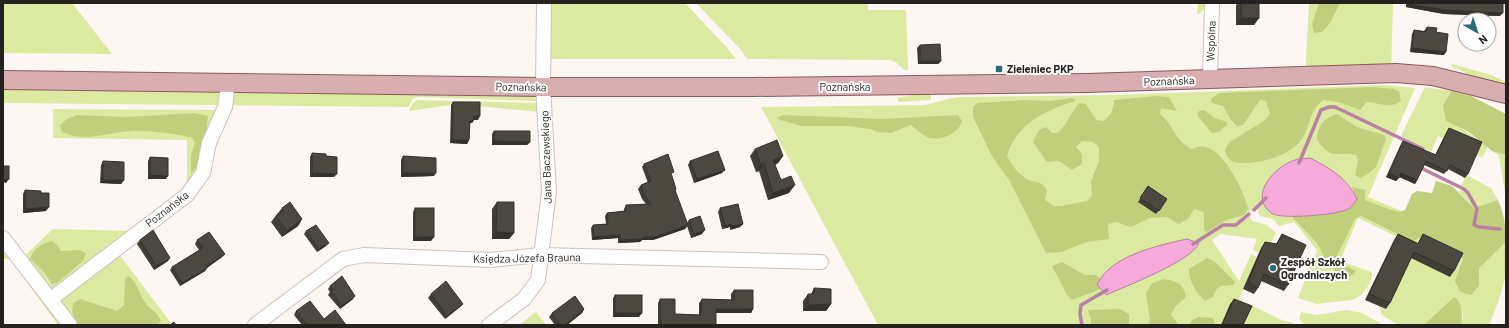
<svg xmlns="http://www.w3.org/2000/svg" width="1509" height="328" font-family="Barlow,sans-serif">
  <style>
    .green { fill: #dceaa1 }
    .forest { fill: #c1cf7d }
    .water { fill: #f6aada; stroke: #b781a2 }
    .lines { fill: none; stroke-linecap: round; stroke-linejoin: round }
    .stream { stroke: #b781a2; stroke-width: 3.5 }
    .minor-casing { stroke: #cdc2bc; stroke-width: 16 }
    .major-casing { stroke: #8a5a5c; stroke-width: 20 }
    .minor { stroke: #fff; stroke-width: 14 }
    .major { stroke: #d9aeb1; stroke-width: 18 }
    .wall { fill: #413e36 }
    .shaded-wall { fill: #35322c }
    .building { fill: #4c483f; stroke: #35322c }
    .poi-dot { fill: #286c7d; stroke: #fff; stroke-width: 1.5 }
    .labels { text-anchor: middle; stroke-width: 4; stroke-linejoin: round; paint-order: stroke }
    .street-label { font-size: 11px; fill: #25211e; stroke: #fff }
    .poi-label { font-size: 11px; font-weight: bold; fill: #25211e; stroke: #fff; text-anchor: start }
  </style>
  <rect width="100%" height="100%" fill="#fef6f3"/>
  <!-- green -->
  <g class="green">
    <polygon points="3,3 72,3 112,54 3,53"/>
    <polygon points="550,3 685,3 728,49 736,59 550,59"/>
    <polygon points="696,3 868,3 868,10 906,10 908,70 904,70 897,63 891,60 747,59 741,50"/>
    <path d="M1198,3H1206C1206,8 1201,13 1197,15Z"/>
    <polygon points="1309,3 1393,3 1391,73 1305,76"/>
    <polygon points="1452,64 1491,75 1506,82 1506,86 1465,76 1465,72 1452,67"/>
    <path d="M1383,85L1415,88L1368,197L1466,238V293L1479,280L1478,268L1506,242V275L1498,303L1489,325H1461L1463,317L1461,307L1452,325H1398L1382,315L1379,306L1386,309L1420,240L1416,246L1358,218L1340,261L1372,272C1373,283 1362,297 1352,300L1317,304L1298,298L1317,250L1294,222L1279,226L1273,219L1260,216L1257,208L1248,212L1252,221L1267,225L1276,233L1268,250L1261,248L1259,253L1253,250L1257,239L1220,234L1212,240L1239,281L1251,254L1257,257L1239,299L1284,321L1291,322L1296,325H878L761,107L925,105L957,97L1114,95Z"/>
    <polygon points="1425,87 1451,91 1447,98 1461,128 1488,147 1482,158 1438,136 1431,152 1401,136"/>
    <polygon points="3,88 533,96 537,101 419,97 413,99 408,107 3,103"/>
    <polygon points="927,92 931,93 931,100 898,102 898,98"/>
    <polygon points="417,100 538,103 538,112 478,106 451,105 409,111 413,103"/>
    <polygon points="53,109 220,110 198,177 187,188 187,140 53,138"/>
    <polygon points="1492,151 1506,155 1505,192 1499,156"/>
    <polygon points="1466,175 1491,188 1498,200 1474,208 1459,192"/>
    <polygon points="53,229 129,231 50,292 23,257"/>
    <polygon points="3,243 67,325 58,325 10,259 3,259"/>
    <polygon points="118,253 171,323 168,325 73,325 61,309 61,299"/>
    <polygon points="1347,310 1362,313 1383,325 1305,325 1299,319 1301,312 1316,315"/>
    <polygon points="536,312 546,325 519,325"/>
  </g>
  <!-- forest -->
  <g class="forest">
    <polygon points="1319,3 1340,3 1330,23 1322,32 1314,33 1312,24"/>
    <path d="M1373,87L1394,89L1399,92L1401,101C1390,110 1378,102 1367,102L1360,110L1338,102L1323,100C1309,113 1312,118 1305,134C1296,155 1261,164 1241,163C1232,163 1226,159 1225,149L1230,142L1265,120L1270,114L1266,101L1260,100L1243,125L1237,126L1231,120L1223,106L1212,103L1211,99L1219,93Z"/>
    <polygon points="1451,91 1471,96 1506,114 1506,155 1492,151 1469,132 1446,121 1443,106"/>
    <path d="M1156,96L1169,97L1177,111L1161,108L1160,114C1175,127 1174,139 1191,149C1196,148 1201,145 1206,147C1225,152 1244,191 1248,209L1244,215L1226,220L1207,232L1204,230V212L1194,209L1189,218L1179,224L1167,217L1150,218L1131,227L1116,222L1108,224L1109,239L1087,242L1061,252L1046,253L1009,180L993,158L973,117V107L978,103L1024,100L1050,101L1072,98L1076,101C1047,109 1015,125 1007,156C1012,166 1019,175 1029,180C1039,184 1040,180 1047,190L1045,200L1054,206H1061L1087,201L1092,196L1091,181L1099,161V148L1094,142L1082,141L1076,147L1082,154V164L1072,170L1059,161L1047,162L1033,142L1039,130L1046,127L1052,133H1058C1067,124 1071,112 1079,103L1086,104L1096,120L1104,121C1111,115 1114,109 1114,100Z"/>
    <polygon points="1204,110 1215,118 1227,122 1227,125 1219,132 1212,133 1197,115 1199,111"/>
    <path d="M194,113L208,116C206,131 203,164 191,174V155L195,142L192,138C177,134 147,130 131,131C108,132 85,143 62,132L60,125L67,119L77,115L127,117Z"/>
    <path d="M1337,114L1357,127L1384,135L1386,139L1376,167L1368,174L1360,178L1355,175L1358,161L1356,155C1336,150 1333,162 1317,140C1317,127 1324,117 1337,114Z"/>
    <path d="M784,115L881,119L958,115L962,121C959,134 939,142 927,137C921,134 916,129 911,125L891,133L877,132L871,129L847,126H801L777,119L778,117Z"/>
    <path d="M1436,181L1452,186L1474,208L1498,200C1504,214 1506,227 1506,242L1479,268V286L1471,295L1460,292L1455,281L1463,259L1460,254L1420,237L1414,241L1410,240L1361,216L1355,219L1337,256V261L1356,271C1350,279 1344,279 1336,276L1332,264L1326,260L1317,243L1292,217L1323,215L1357,199L1352,187L1365,190V200L1391,210L1399,212L1405,210L1412,194L1417,191L1432,193Z"/>
    <path d="M52,241L56,244L61,251L79,250L86,253L83,261L57,283L52,284L44,272L30,259C34,248 40,244 52,241Z"/>
    <path d="M1207,258L1214,261L1235,282L1233,285C1219,287 1219,283 1213,297L1205,301C1197,294 1188,280 1189,269Z"/>
    <polygon points="1062,262 1085,275 1096,275 1100,279 1098,285 1101,289 1072,300 1067,295 1052,266"/>
    <path d="M129,276C137,282 139,293 144,301C149,309 158,312 161,321L157,325H78L72,312L73,303L80,299L117,311L124,305L125,279Z"/>
    <path d="M1164,279C1177,281 1184,284 1186,297L1176,306L1171,315L1179,325H1148L1150,320L1146,293L1152,283Z"/>
    <path d="M1454,297C1462,301 1463,317 1461,325H1424Z"/>
    <polygon points="1120,309 1129,314 1129,325 1091,325 1091,320 1088,310"/>
    <polygon points="1199,317 1213,318 1215,325 1189,325 1192,320"/>
  </g>
  <!-- water -->
  <g class="water">
    <path d="M1310,158C1330,168 1347,178 1357,199C1355,201 1352,207 1350,208C1340,215 1280,220 1271,213C1248,195 1275,166 1295,160C1299,158 1305,159 1310,158Z"/>
    <path d="M1187,239L1199,243C1192,261 1126,286 1106,295L1097,285C1109,256 1159,245 1187,239Z"/>
  </g>
  <g class="lines">
    <!-- stream -->
    <g class="stream">
      <polyline points="1299,163 1321,110 1329,107 1335,107 1423,149 1423,154"/>
      <polyline points="1420,165 1423,169 1464,189 1468,193 1477,209 1474,225 1479,227 1500,229"/>
      <polyline points="1254,210 1266,198"/>
      <polyline points="1193,244 1223,225 1236,225 1249,214"/>
      <polyline points="1082,325 1080,314 1081,305 1107,290"/>
    </g>
    <defs>
      <g id="minor">
        <polyline points="1210,79 1212,3"/>
        <polyline points="3,238 70,325"/>
        <polyline points="51,299 187,195 203,173 209,143 225,107 228,83"/>
        <polyline points="255,325 343,259 364,255 490,260 540,255 821,262"/>
        <polyline points="489,325 524,299 538,280 549,192 543,87 544,3"/>
      </g>
      <polyline id="major" points="3,80 543,87 753,87 1087,83 1396,73 1433,76 1506,94"/>
    </defs>
    <!-- minor casing -->
    <use href="#minor" class="minor-casing"/>
    <!-- major casing -->
    <use href="#major" class="major-casing"/>
    <!-- minor -->
    <use href="#minor" class="minor"/>
    <!-- major -->
    <use href="#major" class="major"/>
  </g>
  <!-- wall -->
  <g class="wall">
    <polygon points="1238,3 1259,3 1259,18 1254,25 1236,25 1236,5"/>
    <polygon points="1406,3 1503,3 1500,16 1444,14 1406,7"/>
    <polygon points="1427,27 1436,32 1444,55 1410,52 1412,34 1414,30 1424,31"/>
    <polygon points="920,45 941,61 938,64 918,64 917,48"/>
    <polygon points="453,102 478,120 474,120 472,123 470,123 469,140 467,144 450,143 451,105"/>
    <polygon points="1449,128 1468,174 1465,178 1448,169 1444,174 1424,165 1417,180 1415,184 1399,177 1396,181 1386,177 1401,144 1403,141 1435,155 1447,131"/>
    <polygon points="494,131 530,142 527,145 492,145 492,134"/>
    <polygon points="755,149 783,156 778,163 775,165 781,180 789,193 768,200 759,171 756,172 750,156"/>
    <polygon points="312,153 326,156 334,177 310,177 310,157"/>
    <polygon points="403,156 434,176 401,177 401,160"/>
    <polygon points="150,157 166,179 148,179 148,161"/>
    <polygon points="103,161 124,180 121,184 100,183 101,165"/>
    <polygon points="690,161 722,173 694,183 688,165"/>
    <polygon points="644,164 671,176 675,191 687,223 689,220 702,234 691,238 687,226 685,229 653,240 642,240 640,242 618,243 618,238 592,240 591,228 593,225 606,224 605,216 607,213 624,211 624,209 626,205 646,204 642,199 638,189 641,185 648,183 642,167"/>
    <polygon points="1148,186 1167,199 1156,214 1138,202"/>
    <polygon points="25,190 41,193 46,211 23,213 23,194"/>
    <polygon points="497,202 514,233 509,239 492,239 492,209"/>
    <polygon points="282,208 302,219 298,226 282,237 271,222"/>
    <polygon points="415,208 431,241 413,241 413,212"/>
    <polygon points="720,208 743,224 740,227 730,230 730,227 722,229 718,212"/>
    <polygon points="306,231 326,246 317,252 304,234"/>
    <polygon points="1282,234 1288,285 1284,291 1261,281 1258,288 1254,294 1243,289 1261,248 1265,242 1276,244"/>
    <polygon points="1398,234 1418,243 1423,234 1454,271 1450,277 1411,258 1390,303 1386,309 1365,300 1394,240"/>
    <polygon points="140,240 168,261 154,270 137,244"/>
    <polygon points="197,240 225,254 222,257 207,268 205,271 180,286 170,270 172,267 199,250 195,244"/>
    <polygon points="330,286 353,299 340,309 328,295 330,292 328,289"/>
    <polygon points="814,288 831,304 826,311 803,311 803,301 808,294 811,294"/>
    <polygon points="734,290 753,309 751,313 716,313 716,325 658,325 658,303 660,299 675,314 699,315 699,303 702,299 731,300 731,294"/>
    <polygon points="431,294 463,304 460,307 445,319 428,298"/>
    <polygon points="615,295 639,317 613,317 613,298"/>
    <polygon points="1234,299 1243,325 1221,325 1230,304"/>
    <polygon points="584,309 582,313 567,325 555,325 549,317 552,313"/>
    <polygon points="296,311 324,319 346,325 302,325 294,315"/>
  </g>
  <!-- shaded-wall -->
  <g class="shaded-wall">
    <polygon points="1408,4 1503,13 1500,16 1444,14 1406,7"/>
    <polygon points="1241,18 1259,18 1254,25 1236,25"/>
    <polygon points="1412,48 1446,52 1444,55 1410,52"/>
    <polygon points="920,61 941,61 938,64 918,64"/>
    <polygon points="474,116 480,116 478,120 474,120 472,123 468,123 470,120"/>
    <polygon points="452,140 469,140 467,144 450,143"/>
    <polygon points="494,141 530,142 527,145 492,145"/>
    <polygon points="783,156 778,163 768,167 773,160"/>
    <polygon points="764,163 759,171 756,172 761,165"/>
    <polygon points="725,170 722,173 694,183 697,179"/>
    <polygon points="312,173 337,174 334,177 310,177"/>
    <polygon points="403,173 436,173 434,176 401,177"/>
    <polygon points="1389,173 1399,178 1396,181 1386,177"/>
    <polygon points="1401,173 1417,180 1415,184 1398,176"/>
    <polygon points="150,175 168,176 166,179 148,179"/>
    <polygon points="3,179 9,179 6,183 3,182"/>
    <polygon points="103,180 124,180 121,184 100,183"/>
    <polygon points="795,185 789,193 768,200 773,193"/>
    <polygon points="49,207 46,211 23,213 25,209"/>
    <polygon points="302,219 298,226 282,237 287,231"/>
    <polygon points="732,224 730,227 722,229 725,226"/>
    <polygon points="743,224 740,227 730,230 732,226"/>
    <polygon points="688,225 685,229 653,240 642,240 640,242 618,243 621,240 643,237"/>
    <polygon points="705,230 702,234 691,238 694,234"/>
    <polygon points="496,232 514,233 509,239 492,239"/>
    <polygon points="620,235 618,238 592,240 594,237"/>
    <polygon points="415,237 434,237 431,241 413,241"/>
    <polygon points="329,243 326,246 317,252 319,249"/>
    <polygon points="225,254 222,257 205,269 207,268 205,271 180,286 182,283"/>
    <polygon points="170,258 168,261 154,270 156,266"/>
    <polygon points="355,296 353,299 340,309 342,306"/>
    <polygon points="463,304 460,307 445,319 447,316"/>
    <polygon points="831,304 826,311 803,311 808,305"/>
    <polygon points="584,309 582,313 567,325 565,325"/>
    <polygon points="716,309 753,309 751,313 713,313"/>
    <polygon points="615,313 642,313 639,317 613,317"/>
  </g>
  <!-- building -->
  <g class="building">
    <rect x="1241" y="3" width="18" height="15"/>
    <polygon points="1408,3 1503,3 1503,13 1447,10 1408,4"/>
    <polygon points="1427,27 1437,28 1436,32 1448,34 1446,52 1412,48 1414,30 1426,32"/>
    <polygon points="940,44 941,61 920,61 920,45"/>
    <polygon points="453,102 480,102 480,116 474,116 474,120 470,120 469,140 452,140"/>
    <polygon points="1449,128 1482,142 1468,174 1450,165 1447,171 1426,161 1417,180 1401,173 1399,178 1389,173 1403,141 1436,155"/>
    <polygon points="494,131 530,131 530,142 494,141"/>
    <polygon points="777,140 783,156 773,160 781,180 791,176 795,185 773,193 764,163 761,165 755,149"/>
    <polygon points="718,151 725,170 697,179 690,161"/>
    <polygon points="312,153 326,154 326,156 337,157 337,174 312,173"/>
    <polygon points="668,154 674,172 671,173 676,189 675,190 688,225 655,237 643,237 643,239 621,240 620,235 594,237 593,225 608,224 607,213 626,211 626,205 651,204 644,195 641,185 651,181 644,164"/>
    <polygon points="403,156 436,158 436,173 403,173"/>
    <polygon points="150,157 168,158 168,176 150,175"/>
    <polygon points="103,161 124,162 124,180 103,180"/>
    <rect x="3" y="166" width="6" height="13"/>
    <polygon points="1148,186 1167,199 1159,211 1140,198"/>
    <polygon points="25,190 41,191 41,193 49,193 49,207 25,209"/>
    <polygon points="290,202 302,219 287,231 276,216 284,210 282,208"/>
    <polygon points="497,202 514,202 514,233 496,232"/>
    <polygon points="738,204 743,224 732,226 732,224 725,226 720,208"/>
    <rect x="415" y="208" width="19" height="29"/>
    <polygon points="700,216 705,230 694,234 689,220"/>
    <polygon points="316,225 329,243 319,249 306,231"/>
    <polygon points="153,230 170,258 156,266 140,240"/>
    <polygon points="209,232 225,254 206,266 207,268 182,283 172,267 203,248 197,240"/>
    <polygon points="1282,234 1306,245 1288,285 1264,274 1258,288 1248,282 1265,242 1277,244"/>
    <polygon points="1398,234 1418,244 1423,234 1463,253 1454,271 1414,252 1390,303 1369,294"/>
    <polygon points="342,276 355,296 342,306 331,291 333,289 330,286"/>
    <polygon points="446,281 463,304 447,316 431,294"/>
    <polygon points="814,288 831,289 831,304 808,305 808,294 814,294"/>
    <polygon points="734,290 753,290 753,309 716,309 716,325 661,325 660,299 675,299 675,314 701,315 702,299 734,300"/>
    <rect x="615" y="295" width="27" height="18"/>
    <polygon points="575,296 584,309 565,325 560,325 552,313"/>
    <polygon points="1234,299 1252,306 1243,325 1222,325"/>
    <polygon points="310,301 324,319 335,310 346,325 307,325 296,311"/>
    <polygon points="174,322 176,325 170,325"/>
  </g>
  <!-- markers -->
  <g class="poi-dot">
    <rect x="995" y="65" width="8" height="8" rx="2"/>
    <circle cx="1273" cy="268" r="4"/>
  </g>
  <g class="labels">
    <!-- street labels -->
    <g class="street-label">
      <text transform="translate(1211 41) rotate(-88)" y="4">Wspólna</text>
      <text transform="translate(1169 81) rotate(-2)" y="4">Poznańska</text>
      <text transform="translate(521 87) rotate(1)" y="4">Poznańska</text>
      <text x="845" y="91">Poznańska</text>
      <text transform="translate(546 157) rotate(-92)" y="4">Jana Baczewskiego</text>
      <text transform="translate(167 209) rotate(-38)" y="4">Poznańska</text>
      <text transform="translate(527 258) rotate(-1)" y="4">Księdza Józefa Brauna</text>
    </g>
    <!-- poi labels -->
    <g class="poi-label">
      <text x="1007" y="73">Zieleniec PKP</text>
      <text x="1281" y="266">Zespół Szkół<tspan x="1281" dy="13">Ogrodniczych</tspan></text>
    </g>
  </g>
  <!-- border -->
  <rect width="1509" height="328" fill="none" stroke="#25211e" stroke-width="8"/>
  <!-- north arrow -->
  <g transform="translate(1477 32) rotate(141)"><circle r="19" fill="#ffffff" stroke="#a8a6a5"/>
  <path d="M0-3L7 15L0 10L-7 15Z" fill="#286c7d"/>
  <text y="-6" font-size="11" font-weight="bold" text-anchor="middle" fill="#25211e">N</text>
  </g>
</svg>
